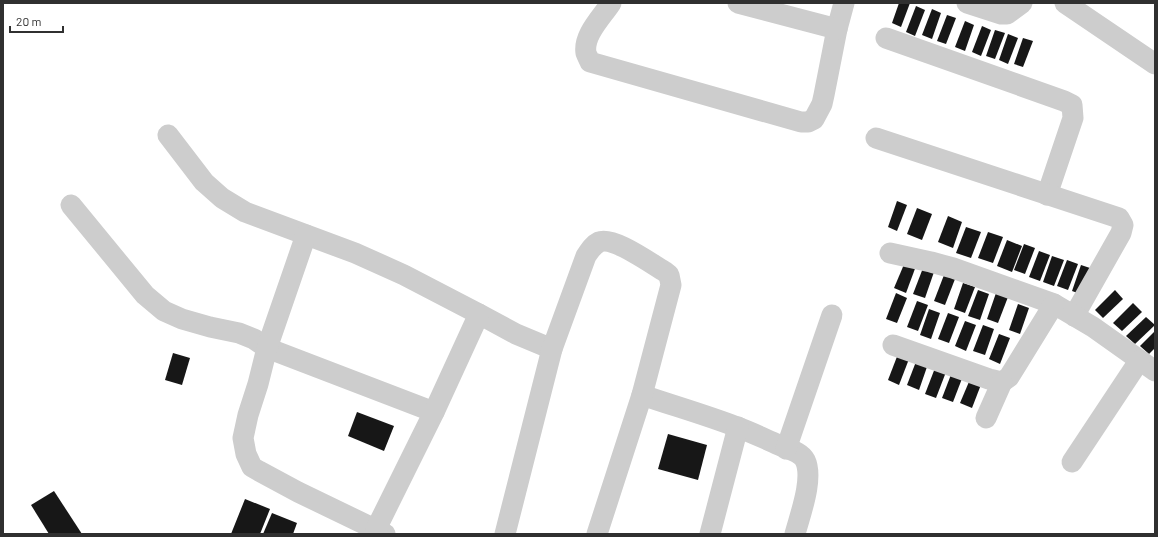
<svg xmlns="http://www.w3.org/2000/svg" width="1158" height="537" font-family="Barlow,sans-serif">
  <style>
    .building { fill: #171717 }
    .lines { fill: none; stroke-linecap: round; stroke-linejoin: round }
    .minor { stroke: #cdcdcd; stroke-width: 21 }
  </style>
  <rect width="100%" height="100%" fill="#fff"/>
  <!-- building -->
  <g class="building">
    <polygon points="899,3 910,3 901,27 892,23"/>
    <polygon points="916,6 925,10 915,36 906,32"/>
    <polygon points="932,9 941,13 932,39 922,35"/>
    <polygon points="947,15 956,18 946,44 937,41"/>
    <polygon points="965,21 974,25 965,51 955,47"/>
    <polygon points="982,26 991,30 981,56 972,52"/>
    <polygon points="995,30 1005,33 995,59 986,56"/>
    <polygon points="1008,34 1018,38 1008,64 999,60"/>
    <polygon points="1023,38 1033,41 1023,67 1014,64"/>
    <polygon points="897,201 907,205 897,231 888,227"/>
    <polygon points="917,208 932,214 922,240 907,234"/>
    <polygon points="948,216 962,222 953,248 938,242"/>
    <polygon points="966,227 981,232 971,258 956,253"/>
    <polygon points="988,232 1003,237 993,263 978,258"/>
    <polygon points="1007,240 1022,246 1012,272 997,266"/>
    <polygon points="1024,244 1035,248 1025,274 1014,270"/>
    <polygon points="1039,251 1050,255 1040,281 1029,277"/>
    <polygon points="1052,256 1064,260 1054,286 1043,282"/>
    <polygon points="1067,260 1078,264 1068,290 1057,286"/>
    <polygon points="905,262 916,266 906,293 894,288"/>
    <polygon points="1081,265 1093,269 1083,295 1072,291"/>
    <polygon points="923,268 934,272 925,298 913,294"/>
    <polygon points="944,275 955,279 945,305 934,301"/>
    <polygon points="963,283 975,287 965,313 954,309"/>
    <polygon points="978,290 989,294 980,320 968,316"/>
    <polygon points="1115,290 1123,299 1103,318 1095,310"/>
    <polygon points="896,293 907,298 897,323 886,319"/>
    <polygon points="996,293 1008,297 998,323 987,319"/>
    <polygon points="917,301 928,305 918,331 907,327"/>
    <polygon points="1133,303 1142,312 1122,331 1113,323"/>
    <polygon points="1018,304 1029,308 1020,334 1009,330"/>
    <polygon points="929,309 940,313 931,339 920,335"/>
    <polygon points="948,313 959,317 949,343 938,339"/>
    <polygon points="1146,317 1155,325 1135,344 1126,336"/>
    <polygon points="965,321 976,325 966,351 955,346"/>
    <polygon points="983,325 994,329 985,355 973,351"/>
    <polygon points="1155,331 1155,348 1149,354 1140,346"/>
    <polygon points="999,334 1010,338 1000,364 989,359"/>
    <polygon points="173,353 190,358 182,385 165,380"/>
    <polygon points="898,354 909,359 899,385 888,380"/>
    <polygon points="917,359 928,364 919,390 907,385"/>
    <polygon points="935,368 946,372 936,398 925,394"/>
    <polygon points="952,372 963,376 953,402 942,398"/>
    <polygon points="971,377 982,382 972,408 960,403"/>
    <polygon points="357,412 394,426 384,451 348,436"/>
    <polygon points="668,434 707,445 698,480 658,469"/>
    <polygon points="54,491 82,534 49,534 31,505"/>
    <polygon points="245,499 270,509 260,534 231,534"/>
    <polygon points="272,513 297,523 293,534 263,534"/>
  </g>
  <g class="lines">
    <!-- minor -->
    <g class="minor">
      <path d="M611,3C602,17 583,35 586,53C587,56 589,59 590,62L801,122H808L814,119L822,104L824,95L837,29L844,3"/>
      <polyline points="738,3 837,29"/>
      <polyline points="967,3 1001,14 1007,14 1022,3"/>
      <polyline points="1065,3 1155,64"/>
      <polyline points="886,38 1064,101 1072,105 1073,118 1047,195"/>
      <polyline points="168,135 204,182 222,198 245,212 355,253 404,275 479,314 516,334 552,349"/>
      <polyline points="876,138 1119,218 1123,225 1121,233 1074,316"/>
      <polyline points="71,205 145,295 164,311 182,319 210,327 239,333 254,339 267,348 434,412"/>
      <polyline points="306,235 267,348 258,384 248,415 243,438 246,454 252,467 259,471 298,492 385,534"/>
      <polyline points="890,253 931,262 953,268 1054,304 1093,327 1155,371"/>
      <polyline points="893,345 989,379 1002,382 1009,377 1014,369 1054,304"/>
      <path d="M642,395C674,406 706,415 737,427C751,432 765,439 779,445C787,449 800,451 805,460C814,478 800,515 795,534"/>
      <polyline points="986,418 1002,382"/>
      <polyline points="786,449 832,315"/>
      <polyline points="1072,462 1139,361"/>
      <polyline points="376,529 434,412 479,314"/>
      <path d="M505,534L552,349L586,256C590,250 593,245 599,242C613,236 650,263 664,271L669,275L671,285L642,395L597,534"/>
      <polyline points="710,534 738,427"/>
    </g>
  </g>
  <!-- border -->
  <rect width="1158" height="537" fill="none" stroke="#303030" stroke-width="8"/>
  <!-- scale -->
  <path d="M10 26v6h53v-6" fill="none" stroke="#303030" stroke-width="2"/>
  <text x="16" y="26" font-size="12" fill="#303030" stroke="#ffffff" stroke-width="3" paint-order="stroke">20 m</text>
</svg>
